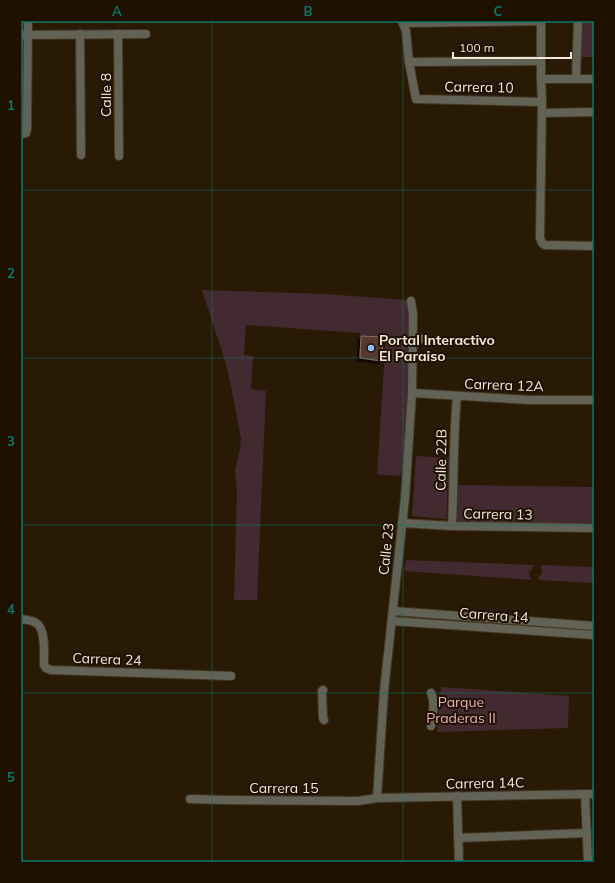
<svg xmlns="http://www.w3.org/2000/svg" width="615" height="883" font-family="Mulish,sans-serif">
  <style>
    .green { fill: #432a30 }
    .building { fill: #55382f; stroke: #8a6c63; filter: url(#shadow) }
    .lines { fill: none; stroke-linecap: round; stroke-linejoin: round }
    .minor-casing { stroke: #453723; stroke-width: 10 }
    .minor { stroke: #626256; stroke-width: 8 }
    .grid { fill: none; stroke: #0f766e; stroke-width: 1; stroke-opacity: 0.55 }
    .poi-dot { fill: #90b8fd; stroke: #1f1100; stroke-width: 1.5 }
    .labels { text-anchor: middle; stroke-width: 4; stroke-linejoin: round; paint-order: stroke }
    .street-label { font-size: 14px; fill: #f2e8db; stroke: #1f1100 }
    .poi-label { font-size: 14px; font-weight: bold; fill: #f2e8db; stroke: #1f1100; text-anchor: start }
    .park-label { font-size: 14px; fill: #edafbd; stroke: #1f1100 }
    .neatline { fill: none; stroke: #0f766e; stroke-width: 1.5 }
    .grid-label { font-size: 13px; text-anchor: middle; font-weight: bold; fill: #0f766e }
  </style>
  <defs>
    <filter id="shadow"><feDropShadow dx="-3" dy="3" stdDeviation="0" flood-color="#0009"/></filter>
  </defs>
  <rect width="100%" height="100%" fill="#291a05"/>
  <!-- green -->
  <g class="green">
    <polygon points="582,21 594,21 594,57 581,57"/>
    <polygon points="202,290 325,294 407,300 409,338 408,392 402,471 400,475 397,476 377,474 386,337 361,336 359,333 246,325 244,355 253,356 251,389 266,391 257,600 234,600 237,493 235,471 240,449 241,439 232,391 226,364"/>
    <polygon points="416,456 449,458 446,519 412,516"/>
    <polygon points="458,485 594,487 594,525 457,522"/>
    <polygon points="406,560 533,565 532,569 529,573 531,580 404,571"/>
    <polygon points="541,565 594,567 594,583 538,580 538,578 542,573"/>
    <polygon points="441,687 569,696 568,728 437,732"/>
  </g>
  <!-- building -->
  <polygon class="building" points="361,336 383,337 382,361 360,358"/>
  <g class="lines">
    <defs>
      <g id="minor">
        <polyline points="402,21 406,31 409,62 416,99 542,102"/>
        <polyline points="541,21 541,79 542,102 540,238 542,243 545,245 594,246"/>
        <polyline points="403,23 541,21"/>
        <polyline points="80,34 81,155"/>
        <polyline points="118,34 119,156"/>
        <polyline points="21,35 146,34"/>
        <polyline points="409,62 541,61"/>
        <polyline points="576,78 578,21"/>
        <polyline points="541,79 594,79"/>
        <polyline points="542,113 594,112"/>
        <polyline points="21,134 26,133 27,128 28,21"/>
        <polyline points="412,338 423,339"/>
        <polyline points="412,393 530,400 594,400"/>
        <polyline points="402,523 452,526 594,528"/>
        <path d="M452,526C454,482 453,439 457,396"/>
        <polyline points="393,611 594,626"/>
        <path d="M21,619C26,620 32,620 36,623C46,628 44,655 44,665L46,668L51,670L231,676"/>
        <polyline points="392,621 594,635"/>
        <polyline points="323,690 322,691 323,718 324,720"/>
        <path d="M431,726C433,719 435,700 431,693"/>
        <polyline points="585,794 588,862"/>
        <polyline points="457,796 459,862"/>
        <polyline points="377,798 384,691 405,498 412,393 413,314 411,301"/>
        <polyline points="190,799 226,800 358,801 377,798 594,794"/>
        <polyline points="458,838 587,833"/>
      </g>
    </defs>
    <!-- minor casing -->
    <use href="#minor" class="minor-casing"/>
    <!-- minor -->
    <use href="#minor" class="minor"/>
  </g>
  <!-- grid -->
  <path class="grid" d="M212,21V862M403,21V862M21,190H594M21,358H594M21,525H594M21,693H594"/>
  <!-- markers -->
  <circle class="poi-dot" cx="371" cy="348" r="4"/>
  <g class="labels">
    <!-- street labels -->
    <g class="street-label">
      <text transform="translate(479 87) rotate(1)" y="5">Carrera 10</text>
      <text transform="translate(106 95) rotate(-90)" y="5">Calle 8</text>
      <text transform="translate(504 385) rotate(2)" y="5">Carrera 12A</text>
      <text transform="translate(441 460) rotate(-89)" y="5">Calle 22B</text>
      <text transform="translate(498 514) rotate(1)" y="5">Carrera 13</text>
      <text transform="translate(386 549) rotate(-84)" y="5">Calle 23</text>
      <text transform="translate(494 615) rotate(4)" y="5">Carrera 14</text>
      <text transform="translate(107 659) rotate(2)" y="5">Carrera 24</text>
      <text transform="translate(485 783) rotate(-1)" y="5">Carrera 14C</text>
      <text x="284" y="793">Carrera 15</text>
    </g>
    <!-- poi labels -->
    <g class="poi-label">
      <text x="379" y="345">Portal Interactivo<tspan x="379" dy="16">El Paraiso</tspan></text>
    </g>
    <!-- park labels -->
    <g class="park-label">
      <text x="461" y="707">Parque<tspan x="461" dy="16">Praderas II</tspan></text>
    </g>
  </g>
  <!-- border -->
  <rect width="615" height="883" fill="none" stroke="#1f1100" stroke-width="44"/>
  <!-- scale -->
  <path d="M453 52v6h118v-6" fill="none" stroke="#f2e8db" stroke-width="2"/>
  <text x="459" y="52" font-size="12" fill="#f2e8db" stroke="#1f1100" stroke-width="3" paint-order="stroke">100 m</text>
  <rect x="22" y="22" width="571" height="839" class="neatline"/>
  <g class="grid-label">
    <text x="117" y="16">A</text>
    <text x="308" y="16">B</text>
    <text x="498" y="16">C</text>
    <text x="11" y="110">1</text>
    <text x="11" y="278">2</text>
    <text x="11" y="446">3</text>
    <text x="11" y="614">4</text>
    <text x="11" y="782">5</text>
  </g>
</svg>
